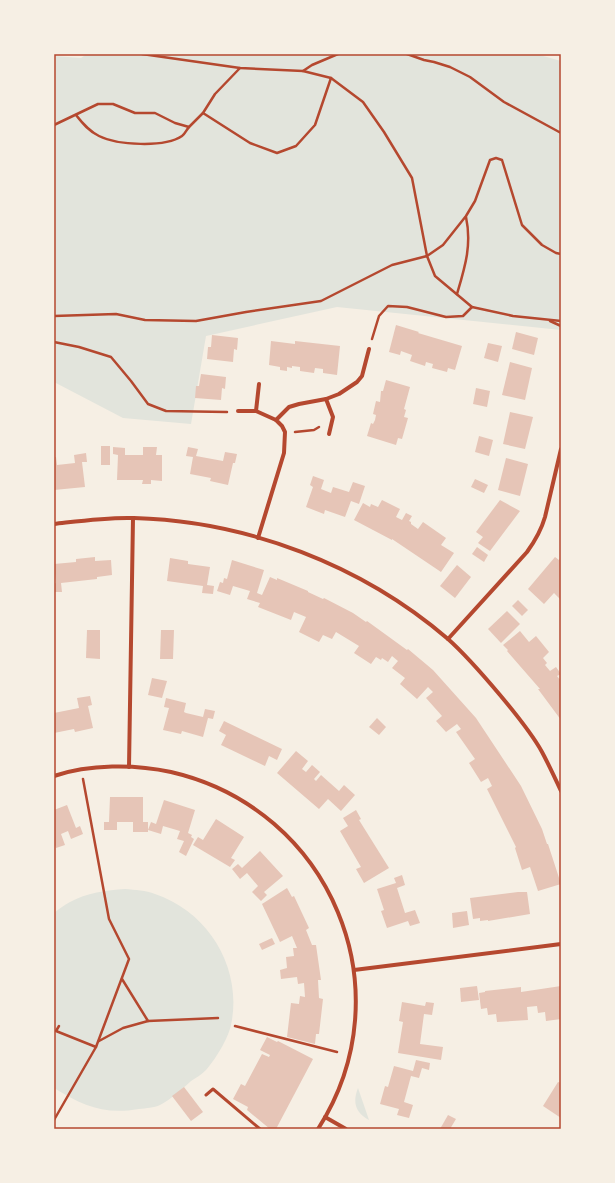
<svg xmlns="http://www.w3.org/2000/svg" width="615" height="1183" font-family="Ubuntu,sans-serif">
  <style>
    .green { fill: #e2e4dc }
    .building { fill: #e6c5b7 }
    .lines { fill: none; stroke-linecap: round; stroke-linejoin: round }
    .path { stroke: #b5482f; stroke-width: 2.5 }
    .service { stroke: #b5482f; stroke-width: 3 }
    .minor { stroke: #b5482f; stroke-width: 4 }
    .neatline { fill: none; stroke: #b5482f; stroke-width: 1.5 }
  </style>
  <rect width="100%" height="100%" fill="#f6efe4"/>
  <!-- green -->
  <g class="green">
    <polygon points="87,54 536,54 561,61 561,330 337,307 206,336 191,424 123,418 54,382 54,56 81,58"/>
    <path d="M125,889C135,890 146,890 155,894C209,912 243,969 231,1025C228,1039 215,1060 206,1070C202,1074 196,1078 191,1081C183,1088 169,1101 160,1105C154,1108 146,1108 139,1109C104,1115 83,1106 54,1088V913C59,909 64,905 70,902C86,893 107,890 125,889Z"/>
    <path d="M358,1088L369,1120C356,1113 352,1103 358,1088Z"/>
  </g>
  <!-- building -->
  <g class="building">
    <polygon points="396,325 419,332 418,333 462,346 455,370 448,368 447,372 432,368 433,364 426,362 425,366 410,361 412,355 401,351 400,355 389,352"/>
    <polygon points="516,332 538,338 534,355 512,349"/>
    <polygon points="212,335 238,338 237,350 234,349 233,362 207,359 208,347 211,347"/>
    <polygon points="271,341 295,344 295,341 340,346 337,375 323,373 323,369 315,368 314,373 300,371 300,367 292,366 292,368 287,367 287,371 280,370 280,367 269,365"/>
    <polygon points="488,343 502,346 498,362 484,358"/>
    <polygon points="510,362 532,368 525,400 502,395"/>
    <polygon points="201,374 226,377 225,389 222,388 221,400 195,398 196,386 199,386"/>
    <polygon points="386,380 410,387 404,409 406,410 404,417 408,418 402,439 398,438 396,445 367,436 371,423 373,424 375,420 376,415 373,414 376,401 380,402 381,391 383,391"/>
    <polygon points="476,388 490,391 487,407 473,404"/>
    <polygon points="510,412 533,417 525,449 503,444"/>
    <polygon points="479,436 493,440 489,456 475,452"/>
    <rect x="101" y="446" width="9" height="19"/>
    <polygon points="113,447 125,448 125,455 143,455 143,447 157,447 156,455 162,455 162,481 151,480 151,484 142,484 143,480 117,480 118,455 113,454"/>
    <polygon points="188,447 198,449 196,456 223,461 225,452 237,454 235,463 233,463 228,485 210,481 211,478 190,474 193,457 186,456"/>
    <polygon points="86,453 87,462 82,462 85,487 54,490 54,457 56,457 57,465 75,463 74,455"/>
    <polygon points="506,458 528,464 520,496 498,490"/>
    <polygon points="313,476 324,480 321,489 331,493 333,487 349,492 353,482 365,486 359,504 351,501 345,517 325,510 324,514 306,507 313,487 310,485"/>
    <polygon points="475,479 488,485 484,493 471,487"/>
    <polygon points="382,500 400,509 396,517 402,520 406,513 412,516 409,521 411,522 411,524 418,529 423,522 446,538 441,545 454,553 441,572 392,539 392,540 354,520 363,503 370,507 371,504 378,507"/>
    <polygon points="500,500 520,511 490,551 478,543 483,537 476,532"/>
    <polygon points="477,547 488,555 484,562 472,554"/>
    <polygon points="95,557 95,561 111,560 112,575 97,577 97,579 61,583 62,592 54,592 54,584 56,583 54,564 76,562 76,559"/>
    <polygon points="555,557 559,560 561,557 561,600 554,593 544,604 528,589"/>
    <polygon points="170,558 188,561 188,564 210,567 207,585 214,586 213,594 202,593 203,586 167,581"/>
    <polygon points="232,560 264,570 257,593 262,595 270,577 277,580 277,578 308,591 308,592 323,599 324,598 353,613 366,622 367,621 407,650 408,649 433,670 476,718 521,786 542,829 547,844 548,844 561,884 538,891 530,867 522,870 515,848 516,847 487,789 492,786 488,778 481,782 469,763 475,759 456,732 461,729 457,724 446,732 436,721 442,716 426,698 433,692 428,687 417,699 400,684 405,678 392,668 398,661 392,656 388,662 382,658 381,660 376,657 371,664 354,653 359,646 336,632 332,639 323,635 319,642 299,632 306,617 294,612 291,620 258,607 260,603 247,599 250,591 233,586 230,595 217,591 220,582 223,583 224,578 227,579"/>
    <polygon points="457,565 471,577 455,598 440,586"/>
    <polygon points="518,600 528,610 522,616 512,606"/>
    <polygon points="507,611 520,624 501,643 488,629"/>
    <polygon points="87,630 100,630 100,659 86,658"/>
    <polygon points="161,630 174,630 173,659 160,659"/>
    <polygon points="520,631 529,642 536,636 549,652 543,658 547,663 545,665 550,671 556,667 561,674 557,676 561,681 561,720 538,689 540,689 507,651 508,650 503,645"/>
    <polygon points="152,678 167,681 162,698 148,695"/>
    <polygon points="90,696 92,705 88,706 93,728 75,732 74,729 54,733 54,713 79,708 77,698"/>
    <polygon points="166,698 186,703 184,712 186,713 203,717 205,709 215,711 213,719 208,718 203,737 182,731 181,734 163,730 169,708 164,707"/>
    <polygon points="377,718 386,727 379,735 369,727"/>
    <polygon points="224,721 282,749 277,760 269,756 265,766 221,745 226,735 219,731"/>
    <polygon points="296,751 308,761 302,769 306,772 312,765 320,772 314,779 316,781 321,775 339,791 344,785 355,795 341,811 328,799 319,809 277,773"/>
    <polygon points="110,797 143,797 143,822 148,822 148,832 133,832 133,822 117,822 117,830 104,830 104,822 109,822"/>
    <polygon points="164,800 195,810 188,833 192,835 191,837 194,839 186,856 179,852 184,841 177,839 180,831 163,826 161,834 148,830 151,822 156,824"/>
    <polygon points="67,805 76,828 80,826 83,834 71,839 68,831 61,834 65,845 56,848 55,845 54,846 54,810"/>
    <polygon points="356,810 361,819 359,820 389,868 364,883 356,869 361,867 340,831 348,826 343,818"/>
    <polygon points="216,819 244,837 231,858 235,860 230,867 193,845 198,837 203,840"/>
    <polygon points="260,851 283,876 264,892 267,895 261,901 252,892 258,886 247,873 240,879 232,869 238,864 242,868"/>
    <polygon points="402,875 405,885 397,888 405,913 415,910 420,923 410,926 408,921 387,928 381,911 384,910 377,889 396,883 394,878"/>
    <polygon points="287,888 292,897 294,896 309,928 306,930 312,945 316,945 321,980 318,980 319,998 323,999 319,1034 316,1034 315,1044 287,1037 291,1003 299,1004 300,996 305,997 304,983 298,984 297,977 281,979 280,970 287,968 286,957 294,956 293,948 297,948 292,936 280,942 262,904"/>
    <polygon points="518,892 527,892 530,914 488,921 488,920 480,921 480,918 473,919 470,898"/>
    <polygon points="467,911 469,925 453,928 452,913"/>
    <polygon points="272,938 275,944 262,950 259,944"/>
    <polygon points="477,986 479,1000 461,1002 460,988"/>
    <polygon points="561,986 561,1019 546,1021 545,1012 538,1013 537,1006 527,1007 528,1020 497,1022 496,1014 488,1015 487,1008 481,1009 479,993 485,992 485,991 521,987 521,992"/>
    <polygon points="402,1002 425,1006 426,1002 434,1003 432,1015 424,1014 420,1044 443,1047 441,1060 398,1053 403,1022 399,1021"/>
    <polygon points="267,1037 277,1042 278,1041 313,1059 276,1129 270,1129 247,1110 248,1107 233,1099 241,1084 245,1086 262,1054 269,1057 270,1055 260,1050"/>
    <polygon points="416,1060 430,1063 429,1070 422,1068 419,1078 411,1076 404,1102 413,1105 409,1118 397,1115 399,1109 380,1104 385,1086 388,1087 394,1066 413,1071"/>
    <polygon points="558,1082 561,1083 561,1118 543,1106"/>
    <polygon points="184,1087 203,1112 191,1121 172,1096"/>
    <polygon points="448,1115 456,1119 450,1129 440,1129"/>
  </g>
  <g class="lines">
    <!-- path -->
    <g class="path">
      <polyline points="142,54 240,68 303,71 331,78 363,102 384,132 412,178 427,256 443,245 466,216 475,201 490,160 496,158 502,160 522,225 542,245 556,253 561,254"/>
      <polyline points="407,54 424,60 434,62 450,67 470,77 504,102 561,133"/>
      <polyline points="303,71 312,65 338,54"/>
      <polyline points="203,113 250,143 277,153 296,146 315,125 331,78"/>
      <path d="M76,115C83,124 89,131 99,136C117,145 164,148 182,136C185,134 187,129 189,127"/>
      <polyline points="54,125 98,104 113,104 135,113 155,113 175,123 189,127 203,113 215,94 240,68"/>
      <path d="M457,294C465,267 472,245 466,217"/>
      <polyline points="54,316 116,314 145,320 196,321 246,312 321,301 392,265 427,256 435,276 472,307 513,316 561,321"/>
      <polyline points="550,321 561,326"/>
      <polyline points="372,339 379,316 388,306 407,307 446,317 463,316 472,307"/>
      <polyline points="54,342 79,347 111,357 131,381 148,404 166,411 227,412"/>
      <polyline points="295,432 314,430 319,427"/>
      <polyline points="148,1021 218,1018"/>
      <polyline points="59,1026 56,1031 96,1047"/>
      <polyline points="235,1026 337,1052"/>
      <polyline points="99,1041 123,1028 148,1021 122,979"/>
      <polyline points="54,1120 96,1047 129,959 109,919 83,779"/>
    </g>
    <!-- service -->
    <polyline class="service" points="206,1095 213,1089 260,1129"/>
    <!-- minor -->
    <g class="minor">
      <polyline points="326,399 333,417 329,434"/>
      <polyline points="238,411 256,411 276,420"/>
      <polyline points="256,411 259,384"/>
      <path d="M54,524C80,521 107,517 134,518C247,521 362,565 448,639C466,655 484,676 500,695C515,713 531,732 542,752C549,765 555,778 561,791"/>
      <polyline points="258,538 284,453 285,432 282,426 276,420 289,407 299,404 326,399 339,394 357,382 362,376 369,349"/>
      <path d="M448,639L527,552C535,541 541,531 545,517L561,449"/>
      <polyline points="129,767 133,518"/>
      <path d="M54,776C89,764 135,764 171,772C331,809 407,990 318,1129"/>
      <polyline points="354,970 561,944"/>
      <polyline points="325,1117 346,1129"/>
    </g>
  </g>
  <!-- border -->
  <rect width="615" height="1183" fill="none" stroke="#f6efe4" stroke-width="110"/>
  <rect x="55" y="55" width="505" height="1073" class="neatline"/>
</svg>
